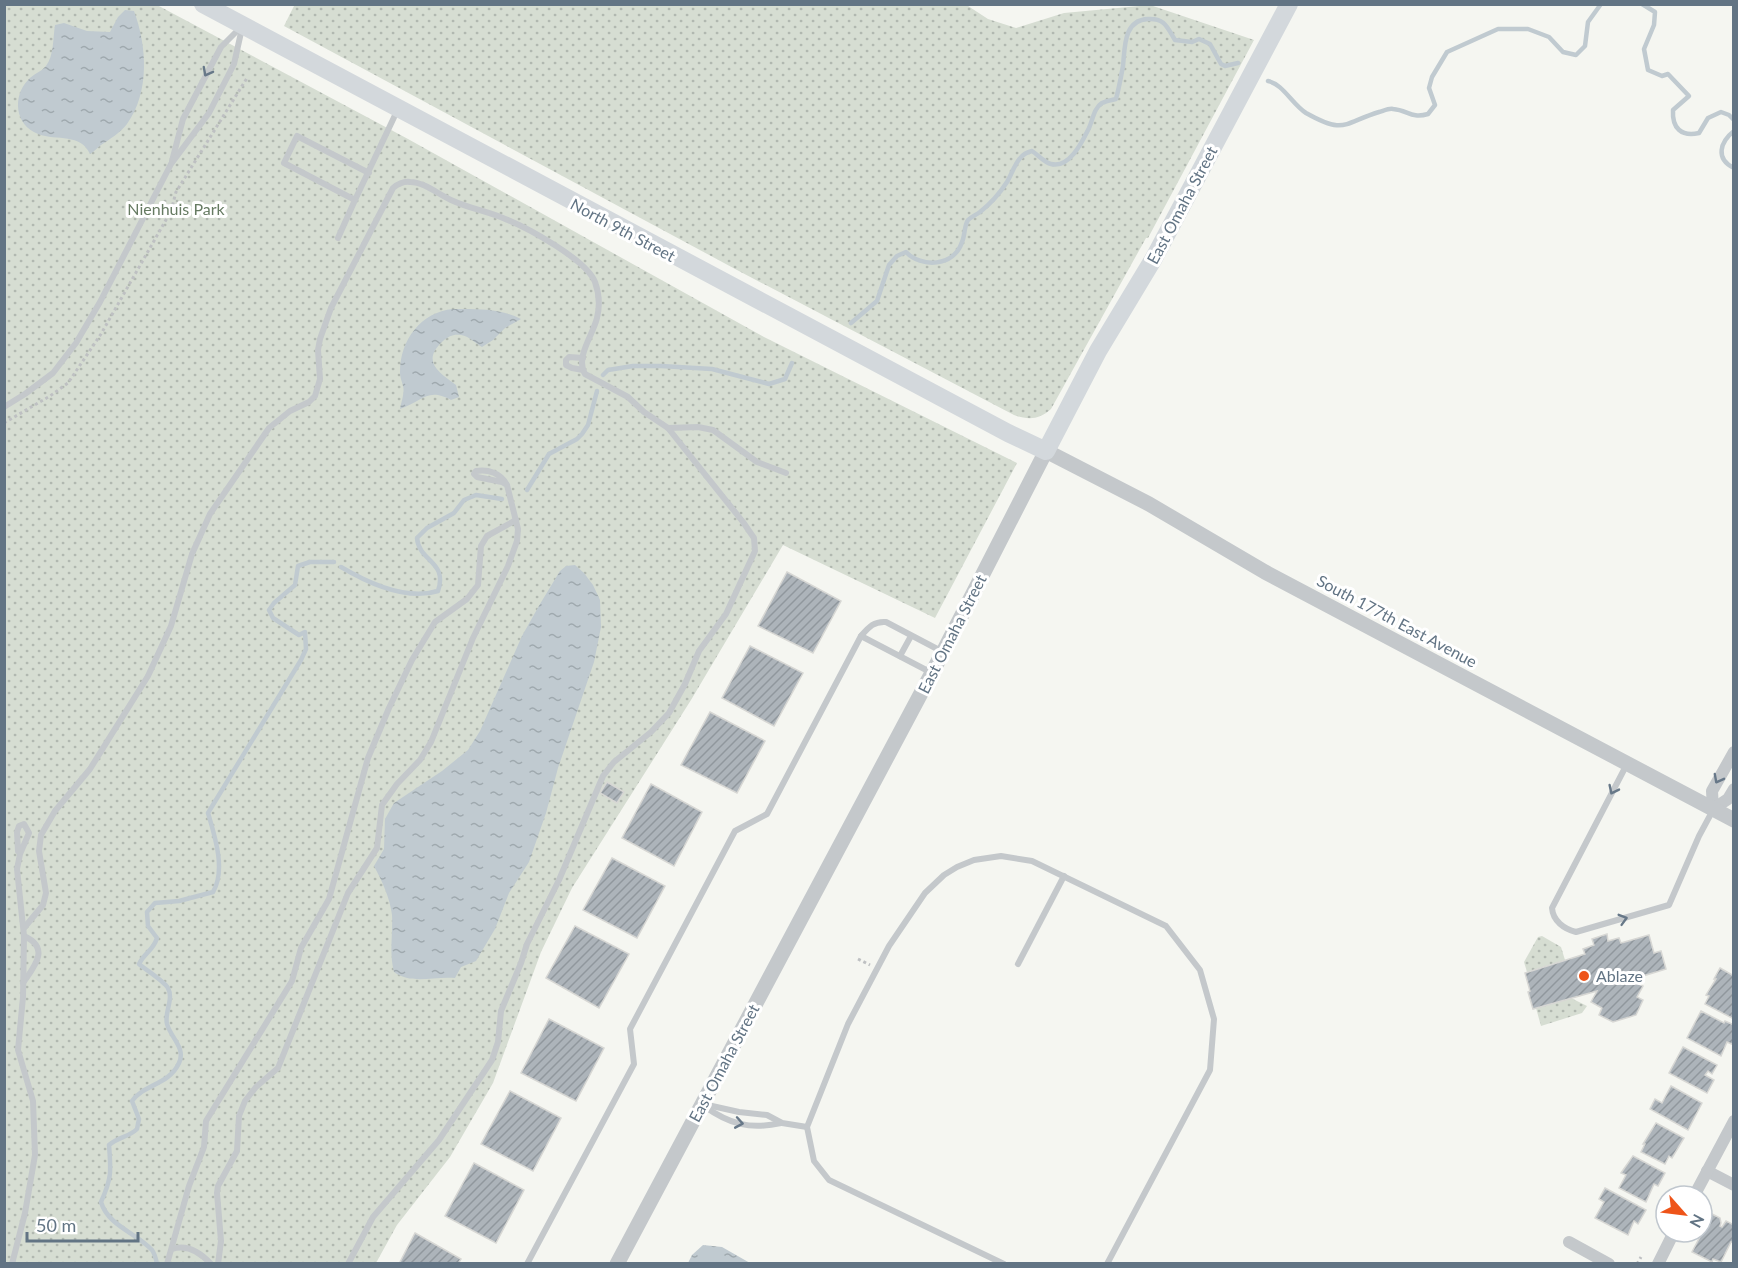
<svg xmlns="http://www.w3.org/2000/svg" width="1738" height="1268" font-family="Lato,sans-serif">
  <style>
    .green { fill: url(#green-dots) }
    .water { fill: url(#water-ripples) }
    .lines { fill: none; stroke-linecap: round; stroke-linejoin: round }
    .stream { stroke: #c0cad0; stroke-width: 4.5 }
    .building { fill: url(#building-hatch); stroke: #d7d7d4; stroke-width: 1.5 }
    .path { stroke: #bec0c2; stroke-width: 3; stroke-dasharray: 3 3; stroke-linecap: butt }
    .service { stroke: #c4c8cb; stroke-width: 6 }
    .minor { stroke: #c4c8cb; stroke-width: 12 }
    .tertiary { stroke: #c4c8cb; stroke-width: 15 }
    .secondary { stroke: #d3d8dc; stroke-width: 18 }
    .oneway { stroke: #677888 }
    .poi-dot { fill: #ee5419; stroke: #fff; stroke-width: 2 }
    .labels { text-anchor: middle; stroke-width: 6; stroke-linejoin: round; paint-order: stroke }
    .street-label { font-size: 16px; fill: #627484; stroke: #fff }
    .park-label { font-size: 16px; fill: #667b62; stroke: #fff }
    .poi-label { font-size: 16px; fill: #627484; stroke: #fff; text-anchor: start }
  </style>
  <defs>
    <pattern id="green-dots" width="8" height="8" patternUnits="userSpaceOnUse" patternTransform="scale(1.5)"><rect width="8" height="8" fill="#d6ddd2"/><path d="M2 2h.1M6 6h.1" fill="none" stroke="#b1b8b0" stroke-width="1.8" stroke-linecap="round"/></pattern>
    <pattern id="water-ripples" width="26" height="14" patternUnits="userSpaceOnUse" patternTransform="scale(1.5)"><rect width="26" height="14" fill="#c0cad0"/><path d="M2 4q2-2 4 0t4 0M15 11q2-2 4 0t4 0" fill="none" stroke="#9fa9ae"/></pattern>
    <pattern id="building-hatch" width="6" height="6" patternUnits="userSpaceOnUse" patternTransform="scale(1.5)"><rect width="6" height="6" fill="#adb4ba"/><path d="M-1 1l2-2M0 6l6-6M5 7l2-2" fill="none" stroke="#90979d"/></pattern>
  </defs>
  <rect width="100%" height="100%" fill="#f5f6f1"/>
  <!-- green -->
  <g class="green">
    <path d="M295,4H965L988,19L1016,28L1064,13L1150,5L1254,40L1148,238H1146L1051,409C1039,420 1028,420 1014,415L737,270L284,26Z"/>
    <polygon points="5,5 157,5 408,139 764,337 1017,463 935,618 783,545 691,700 572,888 541,952 493,1083 450,1157 397,1225 376,1263 5,1264"/>
    <polygon points="1542,936 1561,947 1565,960 1527,972 1524,962 1538,937"/>
    <polygon points="1571,998 1587,1006 1582,1013 1541,1026 1536,1008"/>
  </g>
  <!-- water -->
  <g class="water">
    <path d="M125,10L134,11C147,46 150,92 127,124C120,133 110,139 101,145C97,148 95,151 90,154C81,133 57,141 38,134C15,125 12,97 28,80C33,74 41,72 46,66C54,56 53,37 55,25L64,23L87,31L110,32L118,17Z"/>
    <path d="M453,309C477,309 499,308 521,319L505,328L493,340L482,347C475,343 469,336 461,335C453,334 449,336 443,341C421,361 438,372 456,385L459,397L451,400C427,387 422,402 400,409C401,403 405,392 403,386C402,381 400,378 400,372C400,340 421,312 453,309Z"/>
    <path d="M575,565L584,573L593,585L600,600L601,627L594,662L558,768L546,813L529,862L509,893L495,929L476,961L461,967L455,978C433,976 412,985 394,972C389,953 393,935 392,915C390,898 382,881 374,866L384,849L385,819L394,803L442,771L468,750L480,731L522,636L540,604L560,571L566,566Z"/>
    <polygon points="703,1245 722,1247 750,1263 688,1263 692,1255"/>
  </g>
  <g class="lines">
    <!-- stream -->
    <g class="stream">
      <path d="M1642,4L1655,12L1654,25L1644,49L1648,70L1662,76L1668,74L1689,96L1673,110C1672,128 1681,137 1699,133L1708,118L1721,112L1729,115L1734,120"/>
      <path d="M1268,81C1283,84 1292,104 1306,113C1345,135 1343,123 1379,112C1383,111 1389,108 1393,109C1408,110 1411,119 1428,114L1435,105L1429,88L1432,77L1447,52L1498,29H1528L1549,37L1563,52L1576,55L1585,46L1588,22L1601,4"/>
      <path d="M1734,131C1720,142 1715,159 1734,168"/>
      <path d="M851,323L877,301L889,265L897,256L906,252C921,268 954,267 962,242C965,236 964,226 968,220C971,217 976,215 980,212C990,204 1000,193 1007,182C1014,170 1017,154 1032,151C1038,155 1045,163 1051,164C1070,169 1083,140 1089,128C1093,119 1094,108 1102,103C1106,101 1112,100 1116,99C1119,88 1121,77 1123,66C1125,48 1123,20 1148,19C1165,18 1167,27 1175,40L1192,42L1199,39L1210,44L1221,64L1225,66L1238,63"/>
      <polyline points="603,375 608,370 633,366 661,366 712,369 769,384 785,379 792,363"/>
      <polyline points="527,490 549,454 577,439 582,434 588,425 597,391"/>
      <path d="M341,567C368,583 406,601 438,591C448,561 419,562 417,538L427,528L454,513L464,500L476,495L502,499"/>
      <path d="M157,1264C156,1259 155,1254 152,1250C137,1233 108,1226 101,1202C112,1178 111,1171 109,1145C118,1137 129,1137 137,1129L139,1119L132,1101C144,1084 169,1085 179,1063C186,1048 171,1038 167,1024C164,1012 174,1000 168,988C164,981 146,970 139,964C145,952 153,951 157,938L148,926L147,912L155,903L179,901L213,892C226,870 215,837 208,813L301,660L306,649L305,632L299,635L273,618L269,610L274,603L295,585L298,566L310,562H334"/>
    </g>
  </g>
  <!-- building -->
  <g class="building">
    <polygon points="787,572 841,601 813,653 758,626"/>
    <polygon points="750,646 803,673 774,726 722,698"/>
    <polygon points="710,712 765,741 737,793 681,765"/>
    <polygon points="607,782 624,792 617,803 600,793"/>
    <polygon points="651,784 702,812 674,866 622,838"/>
    <polygon points="612,858 665,886 637,938 583,910"/>
    <polygon points="575,926 629,954 599,1008 546,978"/>
    <polygon points="1607,934 1608,941 1619,938 1621,943 1649,935 1654,953 1661,951 1666,969 1630,980 1643,986 1637,997 1643,1000 1636,1015 1613,1022 1599,1015 1602,1008 1591,1002 1597,991 1533,1009 1528,992 1530,991 1525,973 1585,954 1583,949 1594,945 1592,939"/>
    <polygon points="1720,968 1734,976 1734,1019 1705,1004 1709,996 1706,995 1716,979 1714,979"/>
    <polygon points="1701,1011 1724,1023 1725,1021 1734,1025 1734,1045 1727,1042 1721,1056 1687,1038"/>
    <polygon points="549,1019 604,1048 576,1101 521,1073"/>
    <polygon points="1683,1047 1717,1065 1712,1074 1708,1071 1705,1075 1714,1080 1707,1093 1669,1073"/>
    <polygon points="1671,1086 1702,1103 1688,1130 1650,1109 1655,1099 1662,1103"/>
    <polygon points="510,1091 561,1118 533,1171 481,1144"/>
    <polygon points="1656,1123 1684,1138 1672,1158 1669,1156 1665,1164 1641,1152 1645,1144 1643,1144"/>
    <polygon points="1633,1156 1665,1173 1658,1186 1654,1184 1646,1202 1619,1188 1626,1175 1621,1173"/>
    <polygon points="474,1163 524,1190 496,1243 445,1216"/>
    <polygon points="1605,1188 1646,1210 1638,1224 1634,1221 1628,1235 1595,1218 1604,1202 1599,1199"/>
    <polygon points="1712,1214 1720,1218 1721,1223 1720,1226 1722,1227 1726,1221 1734,1225 1734,1243 1731,1242 1721,1262 1713,1259 1712,1262 1692,1252"/>
    <polygon points="415,1233 461,1259 458,1264 399,1264"/>
  </g>
  <g class="lines">
    <!-- path -->
    <g class="path">
      <polyline points="4,173 4,185"/>
      <polyline points="4,423 50,396 68,383 101,334 171,211 176,192 247,78"/>
      <polyline points="858,959 870,965"/>
      <polyline points="1637,1264 1641,1257"/>
    </g>
    <!-- service -->
    <g class="service">
      <polyline points="172,161 183,119 221,47 240,28"/>
      <polyline points="369,173 297,136 284,163 355,200 397,111"/>
      <polyline points="338,238 355,200"/>
      <polyline points="583,370 572,368 566,365 566,360 569,357 583,358"/>
      <polyline points="4,407 25,394 53,373 76,343 100,302 171,164 209,113 234,64 242,28"/>
      <polyline points="668,428 698,427 713,430 757,462 786,473"/>
      <polyline points="861,636 932,673"/>
      <polyline points="900,656 911,636"/>
      <path d="M1627,764L1552,908C1553,921 1564,929 1576,932L1669,905L1699,836L1713,810"/>
      <path d="M24,928L43,905L46,893L39,851L41,835L55,811L90,769L148,676L171,626L192,554L210,514L269,428L290,411L309,402L315,396L320,379L318,350L320,339L331,308L393,188C398,184 403,181 410,182C424,182 438,194 451,200C468,208 486,211 503,218C526,227 586,259 595,282C599,293 600,306 597,318C593,335 575,357 585,374L628,397L644,412L668,428L743,522L754,538L755,551L726,614L699,651L685,684L669,713L651,732L614,762L603,776L559,880L527,944L521,963L501,1011L498,1042L492,1060L439,1140L373,1217L348,1264"/>
      <polyline points="1018,964 1064,876"/>
      <path d="M23,983C34,967 51,948 24,936"/>
      <polyline points="703,1104 739,1112 767,1115 782,1123 807,1127"/>
      <path d="M704,1106C729,1124 750,1130 781,1123"/>
      <path d="M172,1249C187,1244 201,1253 211,1264"/>
      <polyline points="12,1264 25,1213 35,1155 33,1101 18,1050 23,997 24,936 17,869 20,854 29,833 24,824 19,826 17,832 18,851"/>
      <polyline points="167,1264 189,1186 204,1147 206,1121 292,981 301,948 329,899 368,758 389,708 412,660 435,622 467,599 478,585 481,546 487,536 516,520"/>
      <path d="M218,1264L221,1241L217,1193L218,1186L237,1151L239,1116L245,1101L256,1087L278,1068L348,893L377,848L382,805L397,784L420,760L431,742L473,638L508,566L517,541L518,529L507,485C501,473 488,469 476,471L474,474L477,477L502,482L507,485"/>
      <path d="M527,1264L634,1064L630,1029L735,831L767,814L861,636C869,627 874,621 886,622L943,652"/>
      <polyline points="1004,1264 829,1180 814,1161 807,1127 848,1024 889,946 925,893 944,875 957,867 974,860 1001,856 1032,861 1166,926 1200,970 1214,1019 1210,1070 1107,1264"/>
    </g>
    <!-- minor -->
    <g class="minor">
      <polyline points="1713,809 1712,791 1734,752"/>
      <polyline points="1713,809 1728,799 1734,789"/>
      <polyline points="1707,1171 1734,1185"/>
      <polyline points="1694,1196 1734,1121"/>
      <polyline points="1569,1242 1609,1264"/>
      <polyline points="1658,1264 1674,1232"/>
    </g>
    <!-- tertiary -->
    <polyline class="tertiary" points="617,1264 943,652 1046,451 1149,504 1265,572 1734,820"/>
    <!-- secondary -->
    <polyline class="secondary" points="203,4 1008,433 1046,451 1098,351 1154,258 1289,4"/>
  </g>
  <!-- one-way arrows -->
  <defs><path id="oneway-chevron" d="M-2-3.5L2.5 0L-2 3.5" fill="none" stroke-width="1.6" stroke-linecap="round" stroke-linejoin="round" transform="scale(1.5)"/></defs>
  <g class="oneway">
    <use href="#oneway-chevron" transform="translate(207 72) rotate(118)"/>
    <use href="#oneway-chevron" transform="translate(1718 779) rotate(118)"/>
    <use href="#oneway-chevron" transform="translate(1613 790) rotate(116)"/>
    <use href="#oneway-chevron" transform="translate(1623 919) rotate(-16)"/>
    <use href="#oneway-chevron" transform="translate(739 1123) rotate(10)"/>
  </g>
  <!-- markers -->
  <circle class="poi-dot" cx="1584" cy="976" r="6"/>
  <g class="labels">
    <!-- street labels -->
    <g class="street-label">
      <text transform="translate(1182 205) rotate(-62)" y="6">East Omaha Street</text>
      <text transform="translate(623 230) rotate(28)" y="6">North 9th Street</text>
      <text transform="translate(1397 621) rotate(28)" y="6">South 177th East Avenue</text>
      <text transform="translate(952 634) rotate(-63)" y="6">East Omaha Street</text>
      <text transform="translate(724 1063) rotate(-62)" y="6">East Omaha Street</text>
    </g>
    <!-- park labels -->
    <g class="park-label">
      <text x="176" y="215">Nienhuis Park</text>
    </g>
    <!-- poi labels -->
    <g class="poi-label">
      <text x="1596" y="982">Ablaze</text>
    </g>
  </g>
  <!-- border -->
  <rect width="1738" height="1268" fill="none" stroke="#627484" stroke-width="12"/>
  <!-- north arrow -->
  <g transform="translate(1684 1214) rotate(118)"><circle r="28" fill="#ffffff" stroke="#c0c7ce" stroke-width="1.5"/>
  <path d="M0-4.5L10 22L0 15L-10 22Z" fill="#ee5419"/>
  <text y="-9" font-size="16" font-weight="bold" text-anchor="middle" fill="#627484">N</text>
  </g>
  <!-- scale -->
  <path d="M27 1232v9h111v-9" fill="none" stroke="#627484" stroke-width="3"/>
  <text x="36" y="1232" font-size="18" fill="#627484" stroke="#ffffff" stroke-width="4.5" paint-order="stroke">50 m</text>
</svg>
